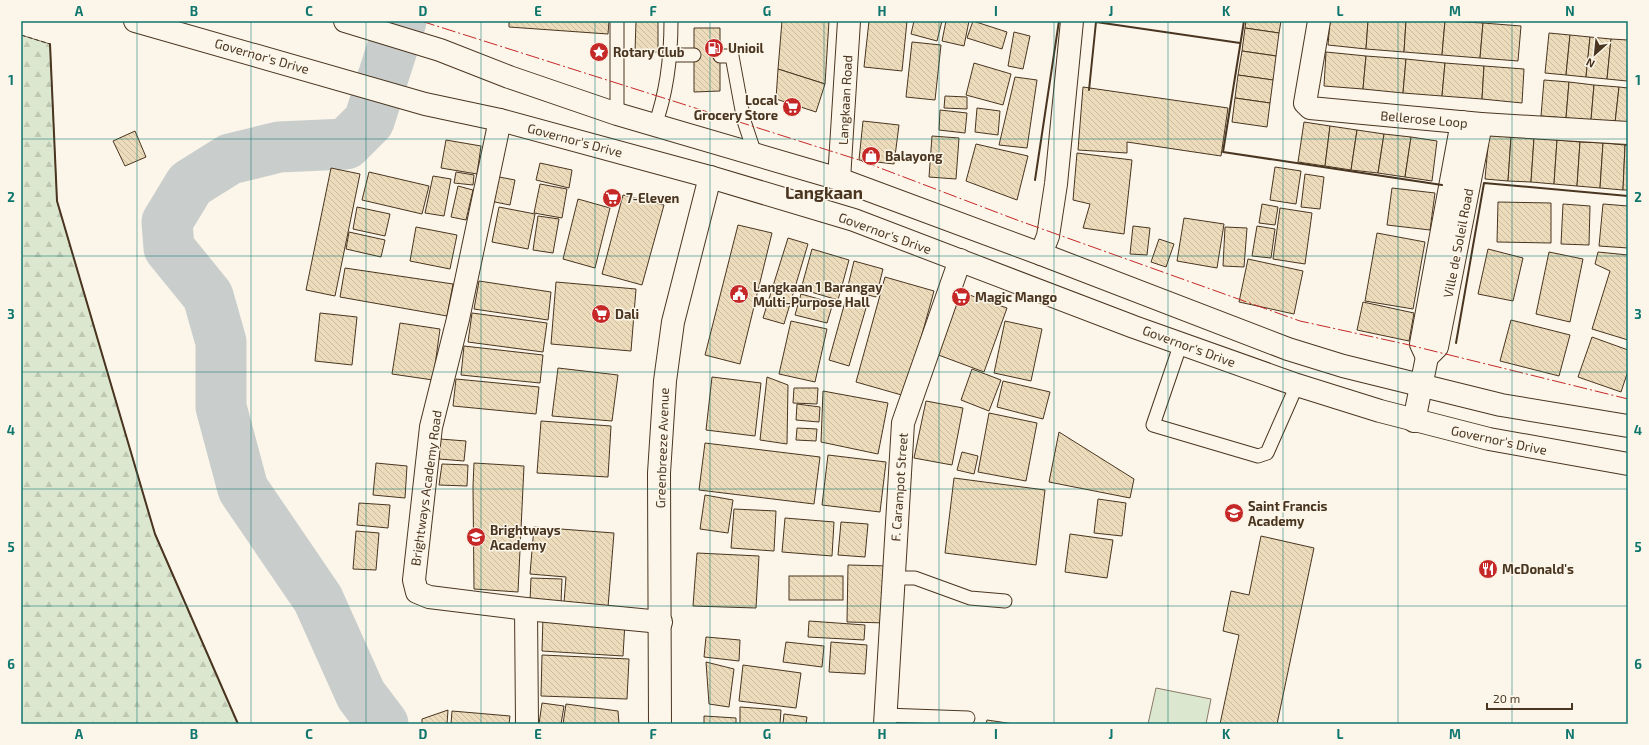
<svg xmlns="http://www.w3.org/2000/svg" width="1649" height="745" font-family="'Exo 2',sans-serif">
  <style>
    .forest { fill: url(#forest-firs); stroke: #887966 }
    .garden { fill: #dce7d0; stroke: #887966 }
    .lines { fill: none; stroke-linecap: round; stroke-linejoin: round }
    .river { stroke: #c9cecd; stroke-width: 51 }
    .building { fill: url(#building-back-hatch); stroke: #4a3520 }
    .service-casing { stroke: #4a3520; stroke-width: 15 }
    .minor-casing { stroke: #4a3520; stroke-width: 24 }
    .tertiary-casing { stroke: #4a3520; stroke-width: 24 }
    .primary-casing { stroke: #4a3520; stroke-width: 24 }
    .service { stroke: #fbf6e9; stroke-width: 13 }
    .minor { stroke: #fbf6e9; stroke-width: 22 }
    .tertiary { stroke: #fbf6e9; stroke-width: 22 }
    .primary { stroke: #fbf6e9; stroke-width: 22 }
    .fence { stroke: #4a3520; stroke-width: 1; stroke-dasharray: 5 2; stroke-linecap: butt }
    .wall { stroke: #4a3520; stroke-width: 2 }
    .power { stroke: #c62828; stroke-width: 1; stroke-dasharray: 14 3 2 3; stroke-linecap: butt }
    .grid { fill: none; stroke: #0f766e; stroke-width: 1; stroke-opacity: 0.55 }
    .labels { text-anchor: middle; stroke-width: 3; stroke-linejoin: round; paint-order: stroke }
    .poi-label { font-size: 13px; font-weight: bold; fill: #4a3520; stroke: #fbf6e9; text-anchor: start }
    .street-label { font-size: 13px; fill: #4a3520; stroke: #fbf6e9 }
    .district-label { font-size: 17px; font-weight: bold; fill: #4a3520; stroke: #fbf6e9 }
    .neatline { fill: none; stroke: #0f766e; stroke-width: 1.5 }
    .grid-label { font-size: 13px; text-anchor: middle; font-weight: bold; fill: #0f766e }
  </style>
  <defs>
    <pattern id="forest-firs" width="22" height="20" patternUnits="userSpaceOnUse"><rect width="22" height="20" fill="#dce7d0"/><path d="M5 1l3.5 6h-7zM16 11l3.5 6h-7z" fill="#bec7b2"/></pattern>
    <pattern id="building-back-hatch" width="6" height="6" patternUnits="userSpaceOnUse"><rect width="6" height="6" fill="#ecdcbc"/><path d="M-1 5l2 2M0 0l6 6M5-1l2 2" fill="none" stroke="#ccbda1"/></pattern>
  </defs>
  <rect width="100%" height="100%" fill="#fbf6e9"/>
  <!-- forest -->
  <polygon class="forest" points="21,35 50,44 57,201 155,534 238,724 21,724"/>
  <!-- garden -->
  <polygon class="garden" points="1156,688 1211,699 1206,724 1148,724"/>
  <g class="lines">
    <!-- river -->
    <polyline class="river" points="383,724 361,695 318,599 243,489 221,407 221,342 208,296 169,248 167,222 190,184 230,159 279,147 346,144 369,121 401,21"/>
  </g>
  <!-- building -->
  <g class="building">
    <polygon points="509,21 609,21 608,34 509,27"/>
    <polygon points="636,21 658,21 658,52 635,52"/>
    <polygon points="782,21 829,21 825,84 778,69"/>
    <polygon points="869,21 907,21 902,71 864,67"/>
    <polygon points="914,21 942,21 937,41 911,34"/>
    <polygon points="946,21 969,21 964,46 942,41"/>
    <polygon points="973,21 1007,32 1002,49 967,38"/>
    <polygon points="1246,21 1281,21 1279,33 1245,28"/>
    <polygon points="1330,21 1368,21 1366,49 1328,45"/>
    <polygon points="1368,21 1406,21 1404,52 1366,49"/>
    <polygon points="1406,21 1445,21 1442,55 1404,52"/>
    <polygon points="1445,21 1483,23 1480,58 1442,55"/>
    <polygon points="1483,23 1521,26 1518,61 1480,58"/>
    <polygon points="694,28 720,28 720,91 694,92"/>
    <polygon points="1245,28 1279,33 1276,56 1242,51"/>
    <polygon points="1014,32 1030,36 1023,69 1008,66"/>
    <polygon points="1549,33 1570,35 1566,75 1545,73"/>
    <polygon points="1570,35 1590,37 1586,77 1566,75"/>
    <polygon points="1590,37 1611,39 1607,79 1586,77"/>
    <polygon points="1611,39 1628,40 1627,81 1607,79"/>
    <polygon points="912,42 941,45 935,100 906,97"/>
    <polygon points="1242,51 1276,56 1273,80 1238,75"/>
    <polygon points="1326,52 1366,56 1363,89 1324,86"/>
    <polygon points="1366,56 1406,59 1403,93 1363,89"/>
    <polygon points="1406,59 1445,63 1442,96 1403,93"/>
    <polygon points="974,63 1011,74 1003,105 966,95"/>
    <polygon points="1445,63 1484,66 1482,99 1442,96"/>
    <polygon points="1484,66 1524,69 1522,103 1482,99"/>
    <polygon points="778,69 825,84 816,112 776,99"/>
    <polygon points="1238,75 1273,80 1270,103 1235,98"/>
    <polygon points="1015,77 1037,80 1027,148 999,145"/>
    <polygon points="1544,80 1569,82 1566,118 1541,116"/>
    <polygon points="1569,82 1594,85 1591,120 1566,118"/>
    <polygon points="1594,85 1619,87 1615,123 1591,120"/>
    <polygon points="1083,87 1228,108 1221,156 1127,142 1127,153 1078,150"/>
    <polygon points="1619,87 1628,88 1628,124 1615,123"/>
    <polygon points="945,96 967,97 967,109 944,108"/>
    <polygon points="1235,98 1270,103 1267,127 1232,122"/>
    <polygon points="977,108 1000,111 998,135 975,132"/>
    <polygon points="940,110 967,113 965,133 939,130"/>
    <polygon points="863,121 899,125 894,164 859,160"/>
    <polygon points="1304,122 1330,126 1325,166 1298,162"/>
    <polygon points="1330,126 1357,130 1351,170 1325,166"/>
    <polygon points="1357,130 1384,134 1378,173 1351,170"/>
    <polygon points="135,131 146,157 125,166 113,141"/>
    <polygon points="1384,134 1411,137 1405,177 1378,173"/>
    <polygon points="1489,135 1511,137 1508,181 1485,179"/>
    <polygon points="932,136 959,138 956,179 929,177"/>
    <polygon points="1411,137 1437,141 1432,181 1405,177"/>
    <polygon points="1511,137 1534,138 1531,182 1508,181"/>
    <polygon points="1534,138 1557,140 1554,184 1531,182"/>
    <polygon points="446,140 481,146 477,174 441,168"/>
    <polygon points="1557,140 1580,142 1577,186 1554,184"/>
    <polygon points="1580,142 1603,143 1600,188 1577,186"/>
    <polygon points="1603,143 1625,145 1623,190 1600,188"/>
    <polygon points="976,144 1028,156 1017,200 966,181"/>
    <polygon points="1625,145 1628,146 1628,190 1623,190"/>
    <polygon points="1077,153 1132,160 1124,234 1083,228 1090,204 1073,200"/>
    <polygon points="540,163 572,170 569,188 536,180"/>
    <polygon points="1275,167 1301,171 1296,204 1270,200"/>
    <polygon points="331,168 360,174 335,296 306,290"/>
    <polygon points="369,172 429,186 422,214 362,200"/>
    <polygon points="456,172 474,175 473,185 454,183"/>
    <polygon points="1305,174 1324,177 1320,209 1301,207"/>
    <polygon points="433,176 451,179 444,216 425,213"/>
    <polygon points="494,176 515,180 510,205 490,201"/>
    <polygon points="540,184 567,189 562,218 534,213"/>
    <polygon points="458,186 473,190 466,220 451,217"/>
    <polygon points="1392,188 1435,193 1430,230 1387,225"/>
    <polygon points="623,195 664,205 642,285 602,274"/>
    <polygon points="578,199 610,208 595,268 563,259"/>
    <polygon points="1498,202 1551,203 1551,243 1497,242"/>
    <polygon points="1262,204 1278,207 1275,225 1259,223"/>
    <polygon points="1563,204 1590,206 1589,245 1561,244"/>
    <polygon points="1603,204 1628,206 1628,248 1599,246"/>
    <polygon points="357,207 390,214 385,236 353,229"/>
    <polygon points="499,207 535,214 528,249 492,242"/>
    <polygon points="1280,208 1312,213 1305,264 1273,259"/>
    <polygon points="538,216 559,219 553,253 533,250"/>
    <polygon points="1184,218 1224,224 1217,268 1177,261"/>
    <polygon points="738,225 772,233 740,364 705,355"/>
    <polygon points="1133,226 1150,228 1147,255 1130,254"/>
    <polygon points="1257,226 1275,229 1271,258 1252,256"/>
    <polygon points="416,227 457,235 450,269 410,261"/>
    <polygon points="1225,227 1247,228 1244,267 1223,266"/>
    <polygon points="349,232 385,240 381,257 346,249"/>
    <polygon points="1377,233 1425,242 1413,309 1365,301"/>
    <polygon points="788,238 808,244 784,324 763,318"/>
    <polygon points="1159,239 1174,244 1166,267 1151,262"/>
    <polygon points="812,249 849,260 838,300 801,289"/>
    <polygon points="1488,249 1523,258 1513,301 1478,294"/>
    <polygon points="1549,252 1583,259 1570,322 1536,314"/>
    <polygon points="1598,252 1628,255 1628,340 1592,329 1610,271 1595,264"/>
    <polygon points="1248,259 1303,271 1294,314 1239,302"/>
    <polygon points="854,261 883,269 876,297 847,290"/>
    <polygon points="345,268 453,284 447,316 340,297"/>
    <polygon points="885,277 934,291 905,396 856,382"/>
    <polygon points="479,281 551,292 548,320 474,309"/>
    <polygon points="556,282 636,289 631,351 551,344"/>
    <polygon points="955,290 1007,308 984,372 933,353"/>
    <polygon points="801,294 833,303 827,323 795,315"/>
    <polygon points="845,302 866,308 849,366 829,360"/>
    <polygon points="1363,302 1414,313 1409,341 1357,330"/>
    <polygon points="320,313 357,317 352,365 315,361"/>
    <polygon points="472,313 547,323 543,352 468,342"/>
    <polygon points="1511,320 1570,335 1559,376 1500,361"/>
    <polygon points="791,321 827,329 815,382 779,374"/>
    <polygon points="1005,321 1042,329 1031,381 994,373"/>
    <polygon points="400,323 440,329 433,380 392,374"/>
    <polygon points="1592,337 1628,350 1628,371 1621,392 1578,377"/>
    <polygon points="464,346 543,355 540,383 461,375"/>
    <polygon points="558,368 618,375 612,421 552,416"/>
    <polygon points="972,369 1001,380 989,411 961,400"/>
    <polygon points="712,377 761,383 755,436 706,430"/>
    <polygon points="767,377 788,385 787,444 760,440"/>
    <polygon points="456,379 539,387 536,414 453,406"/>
    <polygon points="1003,381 1050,392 1043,419 997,407"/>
    <polygon points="794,388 818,388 817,404 793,403"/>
    <polygon points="823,391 888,403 878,454 821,442"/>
    <polygon points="926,401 963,408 952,465 914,458"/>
    <polygon points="797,404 820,407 819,422 796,420"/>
    <polygon points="989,413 1037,423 1026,481 978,472"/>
    <polygon points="541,421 611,426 608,477 537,473"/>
    <polygon points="797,428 817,429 816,441 796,440"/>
    <polygon points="1059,432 1134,479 1130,498 1049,482"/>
    <polygon points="440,439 466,441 464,461 439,459"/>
    <polygon points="705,443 820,457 814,504 699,490"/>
    <polygon points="962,452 978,456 974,474 957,470"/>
    <polygon points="828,455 886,462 880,512 822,505"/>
    <polygon points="376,463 407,466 405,498 373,495"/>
    <polygon points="474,463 524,466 518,592 474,589 473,486"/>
    <polygon points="442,464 468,465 467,486 439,485"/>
    <polygon points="954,478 1045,490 1036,565 945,553"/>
    <polygon points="705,495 733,500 728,533 700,529"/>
    <polygon points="1098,499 1126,503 1122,536 1094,533"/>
    <polygon points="359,503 390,505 388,528 357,525"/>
    <polygon points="734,509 776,511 774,551 731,548"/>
    <polygon points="785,518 834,522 832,556 782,552"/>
    <polygon points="841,522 868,524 865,557 838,555"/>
    <polygon points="534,527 614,533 608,607 564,603 566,577 530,574"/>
    <polygon points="356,531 379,533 376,570 353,569"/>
    <polygon points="1070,534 1113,540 1107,578 1065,572"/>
    <polygon points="1261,536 1314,548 1277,724 1220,724 1239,635 1223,631 1231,591 1249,595"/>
    <polygon points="697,553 759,556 756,608 693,606"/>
    <polygon points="848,565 890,566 888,623 847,622"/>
    <rect x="789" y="576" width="54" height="24"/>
    <polygon points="531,578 562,579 561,603 530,601"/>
    <polygon points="543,617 625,622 623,656 542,651"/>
    <polygon points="809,621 865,625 864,640 808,637"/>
    <polygon points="706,637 740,640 739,661 704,657"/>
    <polygon points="786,642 824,646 822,667 783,662"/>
    <polygon points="831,642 867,645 865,674 829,672"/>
    <polygon points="542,655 629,659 627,699 541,696"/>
    <polygon points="706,662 734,669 729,707 709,704"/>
    <polygon points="743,665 801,673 796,708 739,701"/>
    <polygon points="542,703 564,706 561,724 539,724"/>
    <polygon points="566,704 618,711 619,724 563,724"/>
    <polygon points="740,707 781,710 780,724 740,724"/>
    <polygon points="448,710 447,724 422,724 422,719"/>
    <polygon points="452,711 510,716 509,724 451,724"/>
    <polygon points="784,714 807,717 806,724 783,724"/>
    <polygon points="704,716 736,718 736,724 704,724"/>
    <polygon points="987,720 1014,724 986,724"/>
  </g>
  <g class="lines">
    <defs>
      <g id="service">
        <polyline points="671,55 694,55"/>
        <polyline points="720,56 732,56 744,121 755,154"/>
        <polyline points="617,114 617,21"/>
        <path d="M655,125C667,92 671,56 671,21"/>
        <polyline points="1181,343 1153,425 1258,456 1267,453 1297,385"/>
        <polyline points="893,578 915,578 970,598 1005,601"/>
        <polyline points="885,715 968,718"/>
      </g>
      <g id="minor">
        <polyline points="1319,21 1305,103 1310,108 1481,124 1628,133"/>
        <polyline points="500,120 458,319 431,427 414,580 417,592 429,597 526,609 661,622"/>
        <polyline points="1041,254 1048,236 1056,184 1072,21"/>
        <polyline points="1427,357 1421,344 1462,122"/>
        <polyline points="1414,421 1427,357 1437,347 1481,124"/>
        <polyline points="526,609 527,724"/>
        <polyline points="885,724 903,423 960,260"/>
      </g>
      <g id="tertiary">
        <polyline points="839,179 849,21"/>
        <polyline points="660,724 659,473 665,381 673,322 710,177"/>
      </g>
      <g id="primary">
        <polyline points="135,21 425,104 500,120 710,177 854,220 1134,327 1297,385 1380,411 1489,439 1628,464"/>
        <polyline points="345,21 440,50 509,77 617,114 839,179 1041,254 1288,349 1343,366 1501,405 1628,426"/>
      </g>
    </defs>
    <!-- service casing -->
    <use href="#service" class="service-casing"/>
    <!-- minor casing -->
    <use href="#minor" class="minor-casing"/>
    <!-- tertiary casing -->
    <use href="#tertiary" class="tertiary-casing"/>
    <!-- primary casing -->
    <use href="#primary" class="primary-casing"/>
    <!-- service -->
    <use href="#service" class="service"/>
    <!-- minor -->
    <use href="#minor" class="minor"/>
    <!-- tertiary -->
    <use href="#tertiary" class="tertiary"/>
    <!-- primary -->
    <use href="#primary" class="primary"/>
    <!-- fence -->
    <polyline class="fence" points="21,35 50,44"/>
    <!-- wall -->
    <g class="wall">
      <polyline points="1244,21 1223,152 1442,185"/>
      <polyline points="50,44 57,201 155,534 238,724"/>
      <polyline points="1089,90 1096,22 1240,43"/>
      <polyline points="1035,180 1059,21"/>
      <polyline points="1456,343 1484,183 1628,196"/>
    </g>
    <!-- power -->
    <polyline class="power" points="421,21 859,160 1017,220 1300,321 1405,344 1628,399"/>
  </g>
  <!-- grid -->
  <path class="grid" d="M137,21V724M251,21V724M366,21V724M481,21V724M595,21V724M710,21V724M824,21V724M939,21V724M1054,21V724M1168,21V724M1283,21V724M1398,21V724M1512,21V724M21,139H1628M21,256H1628M21,372H1628M21,489H1628M21,606H1628"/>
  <!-- icons -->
  <defs>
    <symbol id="fuel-disc" viewBox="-11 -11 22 22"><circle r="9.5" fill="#c62828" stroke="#fbf6e9"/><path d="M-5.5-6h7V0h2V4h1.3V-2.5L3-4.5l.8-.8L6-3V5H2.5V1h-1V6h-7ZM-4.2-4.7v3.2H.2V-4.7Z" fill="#fff"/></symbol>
    <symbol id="sight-disc" viewBox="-11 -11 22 22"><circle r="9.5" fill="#c62828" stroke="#fbf6e9"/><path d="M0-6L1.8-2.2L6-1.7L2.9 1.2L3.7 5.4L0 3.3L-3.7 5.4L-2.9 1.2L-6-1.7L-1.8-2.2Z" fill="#fff"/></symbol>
    <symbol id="supermarket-disc" viewBox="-11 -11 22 22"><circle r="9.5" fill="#c62828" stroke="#fbf6e9"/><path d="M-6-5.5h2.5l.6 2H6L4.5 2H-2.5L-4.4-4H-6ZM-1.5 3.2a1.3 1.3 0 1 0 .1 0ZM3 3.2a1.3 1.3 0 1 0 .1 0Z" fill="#fff"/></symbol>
    <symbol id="shop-disc" viewBox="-11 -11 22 22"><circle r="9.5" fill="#c62828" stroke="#fbf6e9"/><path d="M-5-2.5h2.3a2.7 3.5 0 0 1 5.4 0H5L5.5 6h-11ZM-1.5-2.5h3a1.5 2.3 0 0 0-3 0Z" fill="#fff"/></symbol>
    <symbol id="civic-disc" viewBox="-11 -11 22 22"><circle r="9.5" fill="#c62828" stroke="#fbf6e9"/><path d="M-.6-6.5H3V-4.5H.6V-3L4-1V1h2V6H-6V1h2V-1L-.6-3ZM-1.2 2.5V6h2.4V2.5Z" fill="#fff"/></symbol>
    <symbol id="school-disc" viewBox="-11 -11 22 22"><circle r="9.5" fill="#c62828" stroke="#fbf6e9"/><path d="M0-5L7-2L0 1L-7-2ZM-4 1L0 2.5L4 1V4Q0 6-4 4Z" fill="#fff"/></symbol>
    <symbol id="restaurant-disc" viewBox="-11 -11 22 22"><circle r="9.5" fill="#c62828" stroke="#fbf6e9"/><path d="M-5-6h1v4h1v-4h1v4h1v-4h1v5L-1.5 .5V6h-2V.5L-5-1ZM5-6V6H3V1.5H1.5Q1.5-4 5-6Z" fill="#fff"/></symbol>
  </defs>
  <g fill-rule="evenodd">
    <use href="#fuel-disc" x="703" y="37" width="22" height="22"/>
    <use href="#sight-disc" x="588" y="41" width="22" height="22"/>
    <use href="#supermarket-disc" x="781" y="96" width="22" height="22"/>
    <use href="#shop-disc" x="860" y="145" width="22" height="22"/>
    <use href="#supermarket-disc" x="601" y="187" width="22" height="22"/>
    <use href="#civic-disc" x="728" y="283" width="22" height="22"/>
    <use href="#supermarket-disc" x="950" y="286" width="22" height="22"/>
    <use href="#supermarket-disc" x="590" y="303" width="22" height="22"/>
    <use href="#school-disc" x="1223" y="502" width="22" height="22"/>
    <use href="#school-disc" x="465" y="526" width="22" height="22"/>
    <use href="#restaurant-disc" x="1477" y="558" width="22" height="22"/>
  </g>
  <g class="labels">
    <!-- poi labels -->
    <g class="poi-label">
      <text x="728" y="53">Unioil</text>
      <text x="613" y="57">Rotary Club</text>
      <text x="778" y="105" text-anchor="end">Local<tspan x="778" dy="15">Grocery Store</tspan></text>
      <text x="885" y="161">Balayong</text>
      <text x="626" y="203">7-Eleven</text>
      <text x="753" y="292">Langkaan 1 Barangay<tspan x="753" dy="15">Multi-Purpose Hall</tspan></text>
      <text x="975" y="302">Magic Mango</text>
      <text x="615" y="319">Dali</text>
      <text x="1248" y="511">Saint Francis<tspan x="1248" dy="15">Academy</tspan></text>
      <text x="490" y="535">Brightways<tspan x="490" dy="15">Academy</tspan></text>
      <text x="1502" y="574">McDonald's</text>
    </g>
    <!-- street labels -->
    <g class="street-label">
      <text transform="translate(262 56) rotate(16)" y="5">Governor's Drive</text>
      <text transform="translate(845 100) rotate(-87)" y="5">Langkaan Road</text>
      <text transform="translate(1424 119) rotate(5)" y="5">Bellerose Loop</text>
      <text transform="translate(575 140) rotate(15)" y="5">Governor's Drive</text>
      <text transform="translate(885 233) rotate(20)" y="5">Governor's Drive</text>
      <text transform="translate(1458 243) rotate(-79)" y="5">Ville de Soleil Road</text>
      <text transform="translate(1189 346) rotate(20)" y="5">Governor's Drive</text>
      <text transform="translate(1499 440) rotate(12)" y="5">Governor's Drive</text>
      <text transform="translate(662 448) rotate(-88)" y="5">Greenbreeze Avenue</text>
      <text transform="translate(899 487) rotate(-86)" y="5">F. Carampot Street</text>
      <text transform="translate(426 488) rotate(-82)" y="5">Brightways Academy Road</text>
    </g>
    <!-- district labels -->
    <g class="district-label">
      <text x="824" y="199">Langkaan</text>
    </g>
  </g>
  <!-- border -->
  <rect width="1649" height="745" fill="none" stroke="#fbf6e9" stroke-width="44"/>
  <!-- north arrow -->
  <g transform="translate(1595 54) rotate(207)" stroke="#fbf6e9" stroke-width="3" paint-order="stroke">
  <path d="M0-3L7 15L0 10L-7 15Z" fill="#4a3520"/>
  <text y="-6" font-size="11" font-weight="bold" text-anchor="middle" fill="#4a3520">N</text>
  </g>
  <!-- scale -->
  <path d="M1487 703v6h85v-6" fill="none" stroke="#4a3520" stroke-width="2"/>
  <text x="1493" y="703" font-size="12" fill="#4a3520" stroke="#fbf6e9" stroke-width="3" paint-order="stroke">20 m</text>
  <rect x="22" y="22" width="1605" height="701" class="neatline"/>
  <g class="grid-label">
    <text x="79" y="16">A</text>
    <text x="194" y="16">B</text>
    <text x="309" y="16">C</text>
    <text x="423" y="16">D</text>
    <text x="538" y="16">E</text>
    <text x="653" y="16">F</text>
    <text x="767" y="16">G</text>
    <text x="882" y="16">H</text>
    <text x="996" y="16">I</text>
    <text x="1111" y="16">J</text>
    <text x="1226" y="16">K</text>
    <text x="1340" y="16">L</text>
    <text x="1455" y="16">M</text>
    <text x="1570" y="16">N</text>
    <text x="11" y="85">1</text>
    <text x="1638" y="85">1</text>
    <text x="11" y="202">2</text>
    <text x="1638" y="202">2</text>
    <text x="11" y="319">3</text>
    <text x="1638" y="319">3</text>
    <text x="11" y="435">4</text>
    <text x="1638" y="435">4</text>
    <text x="11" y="552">5</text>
    <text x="1638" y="552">5</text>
    <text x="11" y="669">6</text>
    <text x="1638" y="669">6</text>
    <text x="79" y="739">A</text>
    <text x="194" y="739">B</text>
    <text x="309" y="739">C</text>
    <text x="423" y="739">D</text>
    <text x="538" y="739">E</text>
    <text x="653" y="739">F</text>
    <text x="767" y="739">G</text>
    <text x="882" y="739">H</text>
    <text x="996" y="739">I</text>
    <text x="1111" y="739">J</text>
    <text x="1226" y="739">K</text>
    <text x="1340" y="739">L</text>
    <text x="1455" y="739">M</text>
    <text x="1570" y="739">N</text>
  </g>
</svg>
